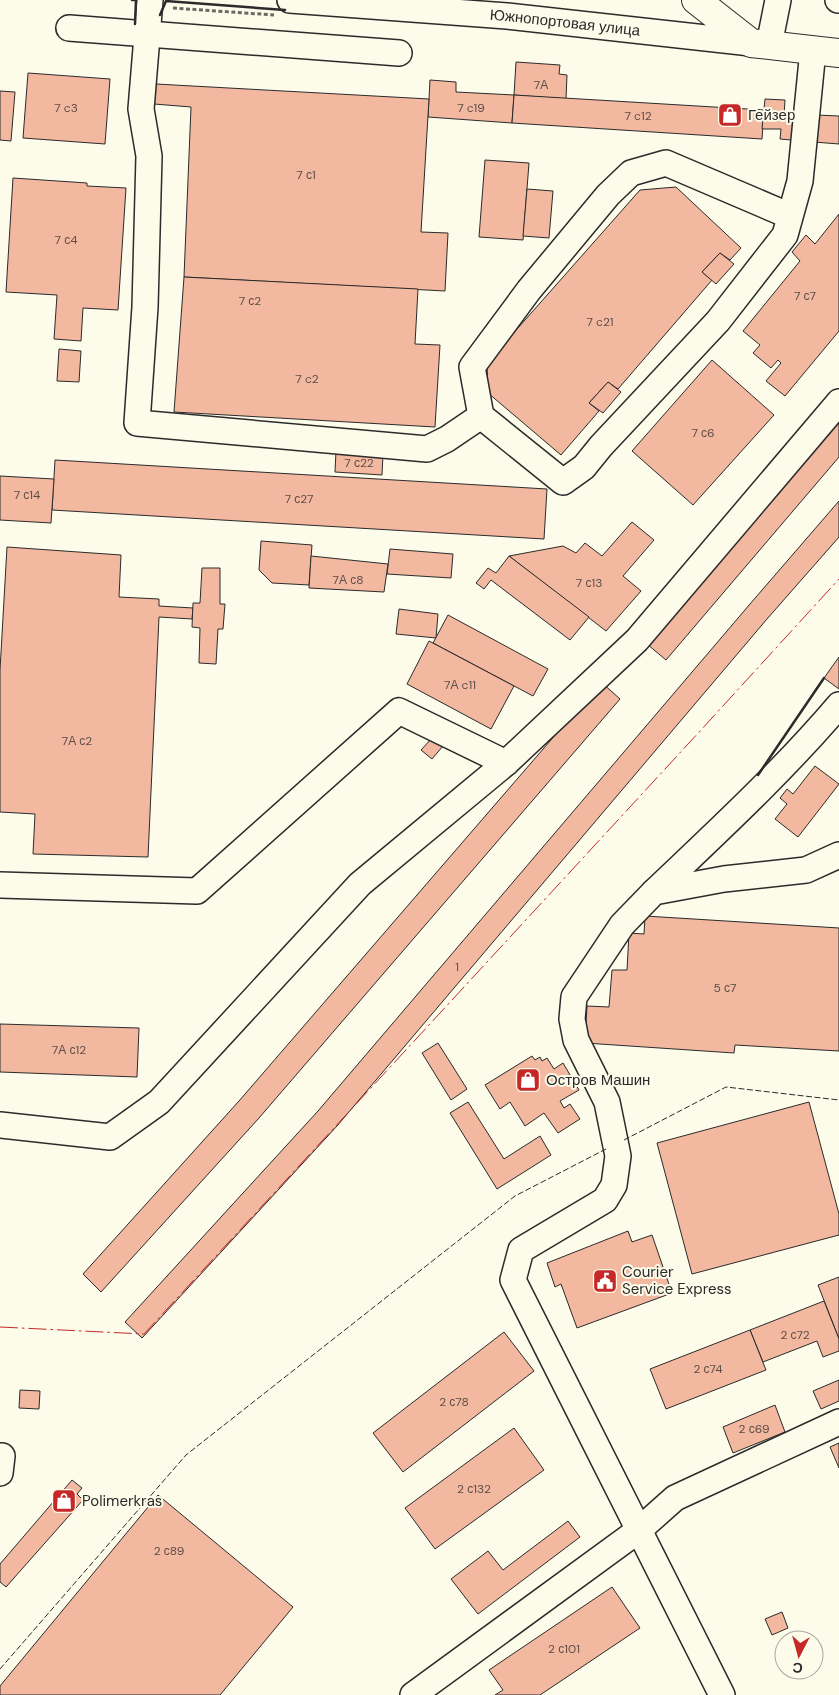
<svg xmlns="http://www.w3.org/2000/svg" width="839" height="1695" font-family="'DM Sans',sans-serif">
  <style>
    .building { fill: #f2b8a0; stroke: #2b2b2b }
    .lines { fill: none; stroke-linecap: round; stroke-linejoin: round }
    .minor-casing { stroke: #2b2b2b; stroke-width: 28 }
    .major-casing { stroke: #2b2b2b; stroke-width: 30 }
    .path { stroke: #6a6964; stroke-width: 3; stroke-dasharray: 4 2.5; stroke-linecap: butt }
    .minor { stroke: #fdfbea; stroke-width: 25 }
    .major { stroke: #fdfbea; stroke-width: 28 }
    .fence { stroke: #2b2b2b; stroke-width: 1; stroke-dasharray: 6 2.5; stroke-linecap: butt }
    .wall { stroke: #2b2b2b; stroke-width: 2.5 }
    .power { stroke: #c62828; stroke-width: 1; stroke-dasharray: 18 4 2.5 4; stroke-linecap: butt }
    .labels { text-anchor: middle; stroke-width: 4; stroke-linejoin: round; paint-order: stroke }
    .number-label { font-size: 12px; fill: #5d4e48 }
    .street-label { font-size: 15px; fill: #2b2b2b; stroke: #fdfbea }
    .poi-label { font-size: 15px; fill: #2b2b2b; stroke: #fdfbea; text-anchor: start }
  </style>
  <rect width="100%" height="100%" fill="#fdfbea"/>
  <!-- building -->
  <g class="building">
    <polygon points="516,62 560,65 559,74 567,75 566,99 514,95"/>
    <polygon points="28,73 110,79 105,144 23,138"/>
    <polygon points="430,80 456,82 456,92 514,95 512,123 428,117"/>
    <polygon points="156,84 429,99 421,232 448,233 445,291 184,277 191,107 154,104"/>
    <polygon points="0,91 15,92 11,141 0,140"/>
    <polygon points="514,95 764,110 762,139 512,123"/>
    <polygon points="765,99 785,100 784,116 794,117 814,142 780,139 781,129 762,129"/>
    <polygon points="816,115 839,116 839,144 814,142"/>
    <polygon points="485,160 529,163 523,240 479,237"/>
    <polygon points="13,178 87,183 87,186 126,188 118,310 83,308 81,341 54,339 57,295 6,292"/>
    <polygon points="676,187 741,248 730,260 720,253 702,272 712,280 618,389 608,382 589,403 599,411 561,455 488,393 487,363 640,190"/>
    <polygon points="527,189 553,191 549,238 523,236"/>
    <polygon points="839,214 839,331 785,396 766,381 781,363 778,360 771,368 753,353 760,345 743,331 800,261 792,252 806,235 815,244"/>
    <polygon points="720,253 734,264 716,284 702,272"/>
    <polygon points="184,277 418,289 415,344 440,345 435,427 174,412"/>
    <polygon points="59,349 81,351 79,382 57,381"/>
    <polygon points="712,360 774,415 693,505 632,451"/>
    <polygon points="608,382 621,392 603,413 589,403"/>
    <polygon points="839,418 839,457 666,660 647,644"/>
    <polygon points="336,451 383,454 382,475 335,472"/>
    <polygon points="55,460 547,489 544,539 52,510"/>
    <polygon points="0,476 54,479 51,523 0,520"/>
    <polygon points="839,501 839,537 767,619 337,1126 142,1338 125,1322 318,1111 750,604"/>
    <polygon points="632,522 654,540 623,576 641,591 606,631 509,556 563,546 576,553 585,543 602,556"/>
    <polygon points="261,541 312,545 309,585 272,583 259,570"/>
    <polygon points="7,547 121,555 119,597 159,599 159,606 193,608 192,619 159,617 148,857 33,854 35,814 0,812 0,670"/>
    <polygon points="390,549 453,554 451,578 387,574"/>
    <polygon points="311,556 388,564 384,592 309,588"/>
    <polygon points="509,556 589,617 570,640 491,580 484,589 476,583 488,568 496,573"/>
    <polygon points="202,568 220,568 220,604 225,604 223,629 218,629 216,664 199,663 200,628 192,627 193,603 200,603"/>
    <polygon points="399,609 438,614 436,638 396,634"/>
    <polygon points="448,615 548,669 533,696 433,643"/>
    <polygon points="429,641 514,686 491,729 407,684"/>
    <polygon points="839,657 839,689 824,678"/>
    <polygon points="601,682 620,699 259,1118 101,1292 83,1274 239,1101"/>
    <polygon points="432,738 443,746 432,759 421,750"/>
    <polygon points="815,766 839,784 798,837 775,819 787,804 780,798 787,789 793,794"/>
    <polygon points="645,916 839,928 839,1051 735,1045 734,1053 585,1043 587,1006 609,1007 612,970 627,970 629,933 644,934"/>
    <polygon points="0,1024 139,1028 137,1077 0,1072"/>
    <polygon points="438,1043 467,1089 451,1100 422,1053"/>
    <polygon points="532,1056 535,1060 540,1057 542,1061 547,1058 554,1069 563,1063 579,1090 560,1101 564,1108 570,1104 580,1119 558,1133 544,1113 525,1126 510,1102 500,1109 485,1085"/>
    <polygon points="468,1102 504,1159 540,1136 551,1155 497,1189 450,1113"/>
    <polygon points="809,1102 839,1214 839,1235 692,1274 657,1143"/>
    <polygon points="628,1231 632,1242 652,1235 672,1293 577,1328 561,1284 555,1287 547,1263"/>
    <polygon points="839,1277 839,1339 818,1285"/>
    <polygon points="824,1301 839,1339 839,1351 823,1357 817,1341 763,1362 750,1330"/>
    <polygon points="750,1330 766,1370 666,1409 650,1369"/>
    <polygon points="504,1332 534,1371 403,1472 373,1433"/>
    <polygon points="839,1380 839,1401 821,1409 813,1391"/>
    <polygon points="20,1390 40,1391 39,1409 19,1408"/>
    <polygon points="775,1405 785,1432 733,1453 723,1427"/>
    <polygon points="514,1428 544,1470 435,1549 405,1508"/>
    <polygon points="839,1443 839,1468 830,1447"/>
    <polygon points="72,1480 82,1488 77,1494 83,1500 6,1587 0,1582 0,1564"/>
    <polygon points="158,1495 293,1607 220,1695 0,1695 0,1686"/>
    <polygon points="568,1521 580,1537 478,1614 451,1579 488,1551 503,1570"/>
    <polygon points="612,1587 640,1628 540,1695 495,1695 503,1690 489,1670"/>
    <polygon points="782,1612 788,1628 772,1635 765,1619"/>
  </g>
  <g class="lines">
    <defs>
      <g id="minor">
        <polyline points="150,0 141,109 149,156 145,307 137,423 427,449 447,439 481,416"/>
        <path id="s1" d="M290,0L507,16L751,43"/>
        <polyline points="838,0 839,0"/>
        <polyline points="69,28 399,53"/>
        <polyline points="769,45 778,0"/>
        <polyline points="790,216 666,163 631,173 608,195 529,290 472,367 481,416 563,482 584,467 601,446 718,321 785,235 800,181 813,50"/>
        <polyline points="0,885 197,891 399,711 506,763"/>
        <path d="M654,892C718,831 782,772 839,705"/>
        <polyline points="0,1125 110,1137 159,1102 360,884 506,763 637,640 839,402"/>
        <polyline points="0,1456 2,1456 0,1473"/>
        <polyline points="413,1695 639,1530 675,1498 839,1422"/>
        <polyline points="722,1695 513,1280 521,1250 605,1200 614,1185 618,1156 607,1102 576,1040 572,1019 574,997 622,925 654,892 724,879 806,870 839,855"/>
      </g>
      <polyline id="major" points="696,0 751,43 839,53"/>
    </defs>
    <!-- minor casing -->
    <use href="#minor" class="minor-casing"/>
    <!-- major casing -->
    <use href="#major" class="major-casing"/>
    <!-- path -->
    <polyline class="path" points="173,8 274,15"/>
    <!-- minor -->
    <use href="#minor" class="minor"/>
    <!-- major -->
    <use href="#major" class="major"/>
    <!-- fence -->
    <g class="fence">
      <polyline points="624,1140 726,1087 839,1100"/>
      <polyline points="0,1669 186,1455 515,1196 606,1149"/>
    </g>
    <!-- wall -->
    <g class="wall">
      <polyline points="132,0 136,0 135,24"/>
      <polyline points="160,15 166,1 285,10"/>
      <polyline points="758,775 824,678"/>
    </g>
    <!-- power -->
    <polyline class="power" points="0,1327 144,1334 701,730 839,579"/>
  </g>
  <!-- icons -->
  <defs>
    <symbol id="shop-square" viewBox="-11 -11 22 22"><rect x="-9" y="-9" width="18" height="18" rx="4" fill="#c62828" stroke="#fdfbea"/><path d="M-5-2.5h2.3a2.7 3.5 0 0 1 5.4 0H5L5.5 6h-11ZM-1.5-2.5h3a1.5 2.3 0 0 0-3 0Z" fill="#fff"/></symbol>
    <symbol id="civic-square" viewBox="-11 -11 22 22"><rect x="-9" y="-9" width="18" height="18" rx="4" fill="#c62828" stroke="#fdfbea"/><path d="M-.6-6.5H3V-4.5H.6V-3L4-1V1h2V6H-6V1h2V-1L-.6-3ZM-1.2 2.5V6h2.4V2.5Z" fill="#fff"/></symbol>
  </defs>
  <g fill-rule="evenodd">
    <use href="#shop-square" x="716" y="101" width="28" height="28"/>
    <use href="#shop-square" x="514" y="1066" width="28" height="28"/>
    <use href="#civic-square" x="591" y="1267" width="28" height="28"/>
    <use href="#shop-square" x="50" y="1487" width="28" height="28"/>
  </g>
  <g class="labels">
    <!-- number labels -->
    <g class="number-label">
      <text x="541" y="89">7А</text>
      <text x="66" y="112">7 c3</text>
      <text x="471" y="112">7 c19</text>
      <text x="638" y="120">7 c12</text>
      <text x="306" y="179">7 с1</text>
      <text x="66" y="244">7 с4</text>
      <text x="805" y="300">7 с7</text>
      <text x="250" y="305">7 с2</text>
      <text x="600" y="326">7 c21</text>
      <text x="307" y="383">7 c2</text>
      <text x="703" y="437">7 с6</text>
      <text x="359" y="467">7 с22</text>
      <text x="27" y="499">7 с14</text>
      <text x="299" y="503">7 с27</text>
      <text x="348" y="584">7А с8</text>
      <text x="589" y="587">7 с13</text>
      <text x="460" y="689">7А c11</text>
      <text x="77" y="745">7А с2</text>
      <text x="457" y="971">1</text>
      <text x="725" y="992">5 с7</text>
      <text x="69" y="1054">7А с12</text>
      <text x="795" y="1339">2 с72</text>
      <text x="708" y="1373">2 с74</text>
      <text x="454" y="1406">2 с78</text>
      <text x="754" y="1433">2 с69</text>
      <text x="474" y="1493">2 с132</text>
      <text x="169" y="1555">2 с89</text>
      <text x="564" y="1653">2 с101</text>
    </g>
    <!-- street labels -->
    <g class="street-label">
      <text dy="5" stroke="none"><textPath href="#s1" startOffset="276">Южнопортовая улица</textPath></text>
    </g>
    <!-- poi labels -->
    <g class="poi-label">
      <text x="748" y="120">Гейзер</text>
      <text x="546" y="1085">Остров Машин</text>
      <text x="622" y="1277">Courier<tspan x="622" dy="17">Service Express</tspan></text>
      <text x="82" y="1506">Polimerkras</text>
    </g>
  </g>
  <!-- north arrow -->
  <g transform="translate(799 1655) rotate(186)"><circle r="24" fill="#fdfbea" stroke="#a9a89e"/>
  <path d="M0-4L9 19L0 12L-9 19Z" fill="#c62828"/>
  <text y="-8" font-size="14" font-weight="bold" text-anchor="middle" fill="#2b2b2b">С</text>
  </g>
</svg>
